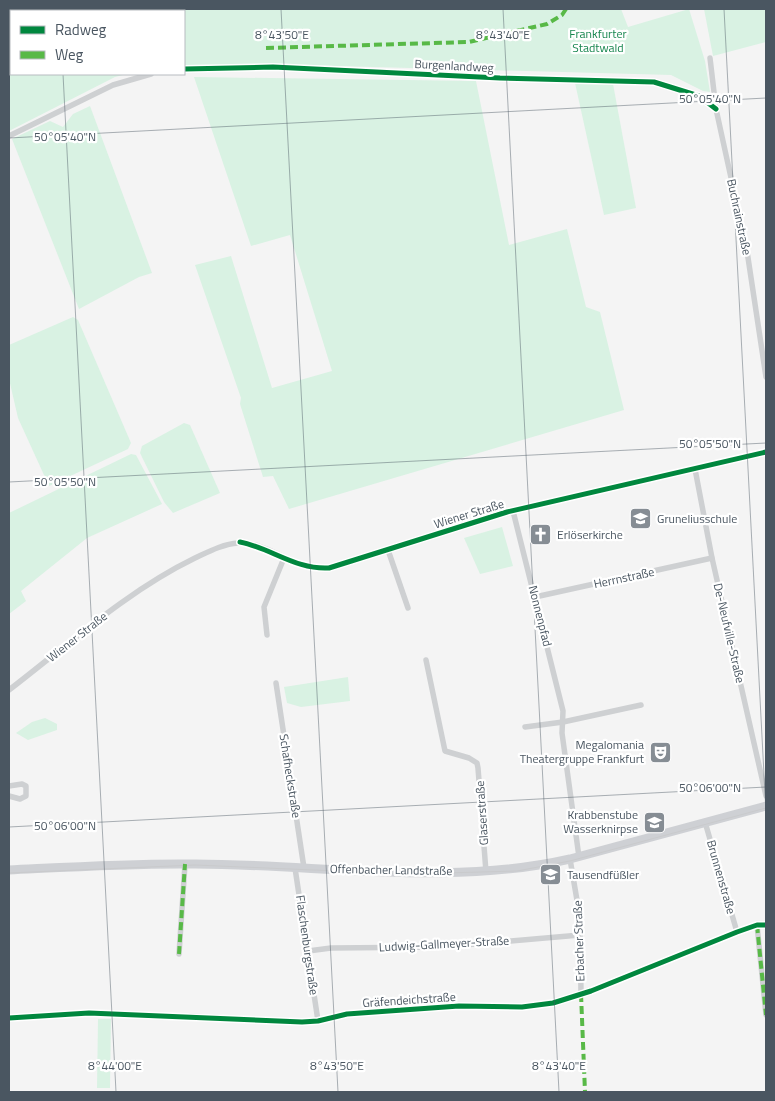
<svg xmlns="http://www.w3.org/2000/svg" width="775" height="1101" font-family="'Titillium Web',sans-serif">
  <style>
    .green { fill: #d9f2e3 }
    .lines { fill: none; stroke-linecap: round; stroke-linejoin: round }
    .street { stroke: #ced0d2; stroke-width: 5.5 }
    .secondary { stroke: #ced0d4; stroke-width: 9 }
    .tram { stroke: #c9cacc; stroke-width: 1 }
    .quiet { stroke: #58b947; stroke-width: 4; stroke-dasharray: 8 4; stroke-linecap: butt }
    .cycleway-casing { stroke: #fff; stroke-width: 8 }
    .cycleway { stroke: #00873e; stroke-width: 5 }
    .ticks { fill: none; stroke: #4a5661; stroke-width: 1; stroke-opacity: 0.45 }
    .labels { text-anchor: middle; stroke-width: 4.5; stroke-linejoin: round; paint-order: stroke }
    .park-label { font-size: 12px; fill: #17864f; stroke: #fff }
    .street-label { font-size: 12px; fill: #4a5661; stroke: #fff }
    .poi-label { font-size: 12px; fill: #4a5661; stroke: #fff; text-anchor: start }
    .ticks-label { font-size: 12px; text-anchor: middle; fill: #4a5661; stroke: #fff; stroke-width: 4.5; stroke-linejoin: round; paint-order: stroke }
  </style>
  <rect width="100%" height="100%" fill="#f4f4f4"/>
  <!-- green -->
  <g class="green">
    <polygon points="9,9 621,9 628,27 689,9 705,61 710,92 703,91 671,75 264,64 184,66 184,11 11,11 11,74 127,74 115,77 9,131"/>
    <polygon points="704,9 766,9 766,42 713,56"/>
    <polygon points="194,77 476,81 509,245 567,229 586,307 600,312 624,410 289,509 273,476 263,477 240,404 241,398 195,265 231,256 272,388 332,371 290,235 251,246"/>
    <polygon points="575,83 613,84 636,208 604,215"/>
    <polygon points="90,106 152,273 139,277 79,309 12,139 50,121 63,127 73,114"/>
    <polygon points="73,317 78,320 131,443 128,449 49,486 18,418 9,379 9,345"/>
    <polygon points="184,423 190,425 220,493 173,513 164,502 140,453 142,446"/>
    <polygon points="131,454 136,455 162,504 87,538 21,591 26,601 9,614 9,513"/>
    <polygon points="502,527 513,566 480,574 464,538"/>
    <polygon points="348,677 350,701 301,707 287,703 284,687"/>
    <polygon points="45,718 57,724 57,730 28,740 16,733 32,722"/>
    <polygon points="98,1019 111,1019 110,1088 97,1088"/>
  </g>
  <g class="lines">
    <!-- street -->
    <g class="street">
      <polyline points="710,58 716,109 747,251 766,377"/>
      <polyline points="184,69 273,67 500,78 654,82 699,96 716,109"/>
      <polyline points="9,136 113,85 151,74"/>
      <polyline points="695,469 712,558 766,796"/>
      <polyline points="513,511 563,711 562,733 579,857"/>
      <polyline points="388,550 408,608"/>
      <polyline points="535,597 712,558"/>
      <polyline points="267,635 264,607 284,558"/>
      <polyline points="426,660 445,751 469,758 477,763 478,768 486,872"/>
      <polyline points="276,683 304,868"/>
      <path d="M9,690C69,644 127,591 195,558C208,552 223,544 238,543C267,541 294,570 329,568L507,512L766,452"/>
      <polyline points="525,727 563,722 641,705"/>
      <polyline points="9,786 22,784 26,786 26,796 20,799 9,796"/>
      <polyline points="705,822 737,932"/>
      <polyline points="570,859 580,918 581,994"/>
      <polyline points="295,868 318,1021"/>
      <polyline points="757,925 766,1015"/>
      <polyline points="308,951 331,948 441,947 580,935"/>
      <polyline points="179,954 185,864"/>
      <polyline points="190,1016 302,1022 318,1021 347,1014 459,1006 522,1007 553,1003 591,991 737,932 757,925 766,925"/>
    </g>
    <!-- secondary -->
    <path class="secondary" d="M9,870C70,867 133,863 195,864C319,864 447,887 570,859L766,806"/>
    <!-- tram -->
    <polyline class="tram" points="9,873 195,865 408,874 517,871 570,861 766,808"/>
    <!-- quiet -->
    <g class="quiet">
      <polyline points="266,48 469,42 547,24 562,15 566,9"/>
      <polyline points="757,925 766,1015"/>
      <polyline points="179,954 185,864"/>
      <polyline points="581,994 585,1092"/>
    </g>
    <defs>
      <g id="cycleway">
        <polyline points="184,69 273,67 500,78 654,82 699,96 716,109"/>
        <path d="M240,542C271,548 296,570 329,568L507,512L766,452"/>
        <polyline points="9,1018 89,1013 302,1022 318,1021 347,1014 459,1006 522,1007 553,1003 591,991 737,932 757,925 766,925"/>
      </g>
    </defs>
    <!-- cycleway casing -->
    <use href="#cycleway" class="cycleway-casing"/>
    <!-- cycleway -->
    <use href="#cycleway" class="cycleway"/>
  </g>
  <!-- ticks -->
  <path class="ticks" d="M59,9V11M281,9L338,1092M503,9L559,1092M724,9L766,813M63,74L116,1092M9,138L766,98M9,482L766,443M9,827L766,787"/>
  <!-- icons -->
  <defs>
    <symbol id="school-square" viewBox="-11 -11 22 22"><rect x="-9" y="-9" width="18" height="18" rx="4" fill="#868d94" stroke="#fff"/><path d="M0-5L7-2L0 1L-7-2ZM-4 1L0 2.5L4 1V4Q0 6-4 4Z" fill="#fff"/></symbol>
    <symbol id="church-square" viewBox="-11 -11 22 22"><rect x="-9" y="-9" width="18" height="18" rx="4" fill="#868d94" stroke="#fff"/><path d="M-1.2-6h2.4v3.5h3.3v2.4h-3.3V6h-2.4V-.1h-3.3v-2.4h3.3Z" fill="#fff"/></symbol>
    <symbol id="theatre-square" viewBox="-11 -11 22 22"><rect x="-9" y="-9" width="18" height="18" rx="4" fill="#868d94" stroke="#fff"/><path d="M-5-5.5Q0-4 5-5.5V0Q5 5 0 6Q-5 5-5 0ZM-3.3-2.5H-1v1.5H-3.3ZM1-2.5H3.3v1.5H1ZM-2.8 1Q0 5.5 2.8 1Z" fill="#fff"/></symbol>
  </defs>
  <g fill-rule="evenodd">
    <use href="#school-square" x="628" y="506" width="25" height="25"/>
    <use href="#church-square" x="528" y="522" width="25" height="25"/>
    <use href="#theatre-square" x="648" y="740" width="25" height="25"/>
    <use href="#school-square" x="642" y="810" width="25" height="25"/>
    <use href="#school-square" x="538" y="862" width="25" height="25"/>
  </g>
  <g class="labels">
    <!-- park labels -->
    <g class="park-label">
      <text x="598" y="38">Frankfurter<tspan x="598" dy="14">Stadtwald</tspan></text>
    </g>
    <!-- street labels -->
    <g class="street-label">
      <text transform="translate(454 66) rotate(3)" y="4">Burgenlandweg</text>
      <text transform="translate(739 217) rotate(78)" y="4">Buchrainstraße</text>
      <text transform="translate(469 514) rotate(-17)" y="4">Wiener Straße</text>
      <text transform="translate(624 578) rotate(-12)" y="4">Herrnstraße</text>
      <text transform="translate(540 616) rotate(76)" y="4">Nonnenpfad</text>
      <text transform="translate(729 633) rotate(77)" y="4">De-Neufville-Straße</text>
      <text transform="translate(77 637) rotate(-38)" y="4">Wiener Straße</text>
      <text transform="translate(290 776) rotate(81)" y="4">Schafheckstraße</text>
      <text transform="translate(482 813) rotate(-94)" y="4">Glaserstraße</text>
      <text transform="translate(391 870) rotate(1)" y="4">Offenbacher Landstraße</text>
      <text transform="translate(721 877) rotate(74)" y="4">Brunnenstraße</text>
      <text transform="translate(579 941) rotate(-92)" y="4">Erbacher Straße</text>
      <text transform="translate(444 944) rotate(-3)" y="4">Ludwig-Gallmeyer-Straße</text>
      <text transform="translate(307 945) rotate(82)" y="4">Flaschenburgstraße</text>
      <text transform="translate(409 1000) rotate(-4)" y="4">Gräfendeichstraße</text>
    </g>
    <!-- poi labels -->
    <g class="poi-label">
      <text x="657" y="523">Gruneliusschule</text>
      <text x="557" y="539">Erlöserkirche</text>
      <text x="644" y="749" text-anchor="end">Megalomania<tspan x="644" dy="14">Theatergruppe Frankfurt</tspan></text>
      <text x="638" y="819" text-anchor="end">Krabbenstube<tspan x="638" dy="14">Wasserknirpse</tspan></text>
      <text x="567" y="879">Tausendfüßler</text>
    </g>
  </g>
  <g class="ticks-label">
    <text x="282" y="39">8°43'50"E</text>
    <text x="503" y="39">8°43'40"E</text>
    <text x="710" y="103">50°05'40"N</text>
    <text x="65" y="141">50°05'40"N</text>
    <text x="710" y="448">50°05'50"N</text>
    <text x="65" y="486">50°05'50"N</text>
    <text x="710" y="792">50°06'00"N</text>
    <text x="65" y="830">50°06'00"N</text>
    <text x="115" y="1070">8°44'00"E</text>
    <text x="337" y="1070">8°43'50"E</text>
    <text x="559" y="1070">8°43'40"E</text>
  </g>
  <!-- border -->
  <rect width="775" height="1101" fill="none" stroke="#4a5661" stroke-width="20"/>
  <!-- legend -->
  <rect x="10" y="10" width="175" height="65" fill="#ffffff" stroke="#b7bbc0"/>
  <rect x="20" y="26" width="25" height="8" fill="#00873e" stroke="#b7bbc0"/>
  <text x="55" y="35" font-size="15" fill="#4a5661">Radweg</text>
  <rect x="20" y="51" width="25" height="8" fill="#58b947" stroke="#b7bbc0"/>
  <text x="55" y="60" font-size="15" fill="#4a5661">Weg</text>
</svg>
